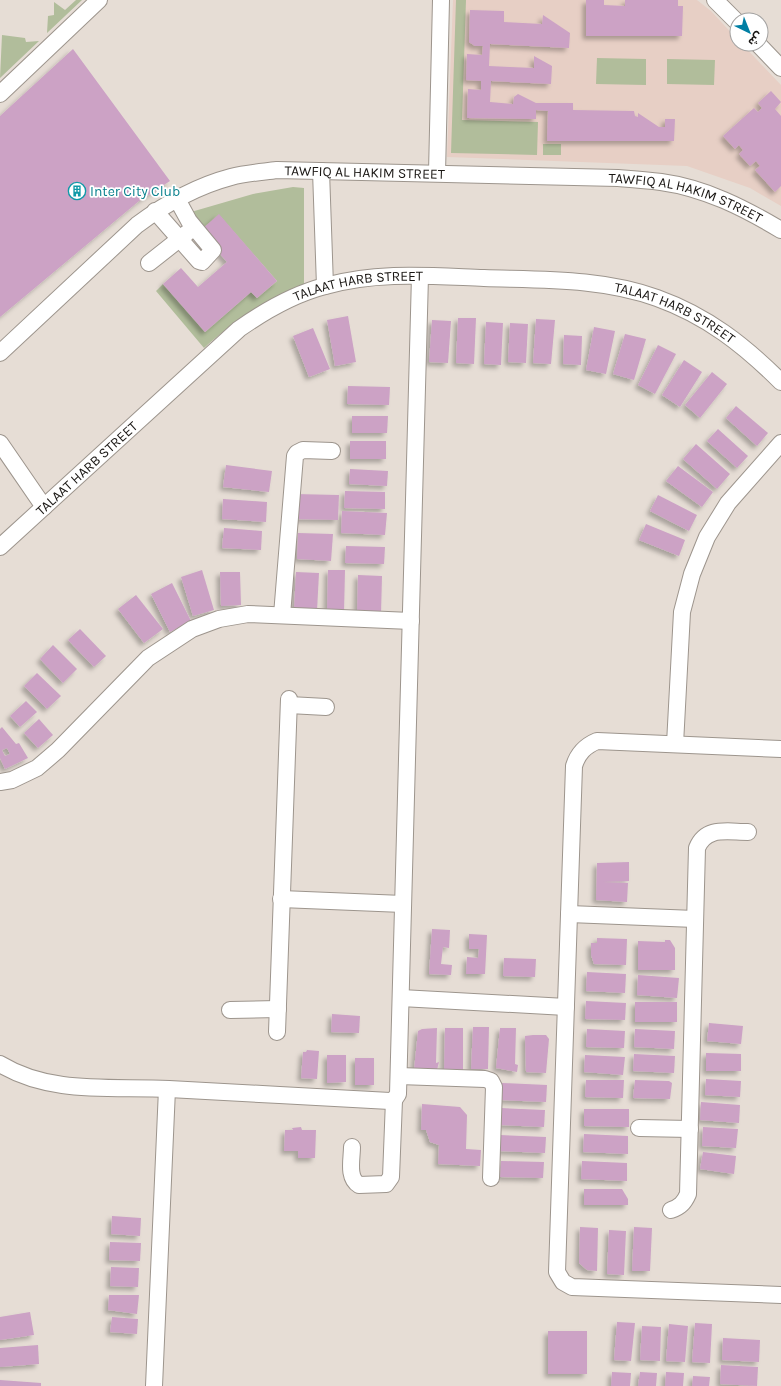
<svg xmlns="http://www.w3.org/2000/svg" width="781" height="1386" font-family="Karla,'Noto Sans Arabic',sans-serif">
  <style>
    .education { fill: #e7cfc5 }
    .green { fill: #b1bd9b }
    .building { fill: #cca2c5; fill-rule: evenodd; filter: url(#shadow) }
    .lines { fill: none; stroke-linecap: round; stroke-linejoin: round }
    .minor-casing { stroke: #9d958d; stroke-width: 18 }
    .minor { stroke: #fff; stroke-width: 16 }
    .labels { text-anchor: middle; stroke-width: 3.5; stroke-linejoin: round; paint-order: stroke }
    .street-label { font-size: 14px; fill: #191613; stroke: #fff }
    .culture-label { font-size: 14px; fill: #0d838f; stroke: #fff; text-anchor: start }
  </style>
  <defs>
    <filter id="shadow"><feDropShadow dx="-3.5" dy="3.5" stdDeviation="2" flood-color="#0004"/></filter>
  </defs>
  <rect width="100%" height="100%" fill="#e6ddd5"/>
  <!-- education -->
  <polygon class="education" points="453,0 697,0 711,11 737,39 737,44 742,44 781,85 781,206 750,188 687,166 447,157"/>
  <!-- green -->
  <g class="green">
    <polygon points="76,0 82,0 47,33 48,16 54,15 54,2 65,10"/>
    <polygon points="456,0 466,0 462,120 538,122 537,155 451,153"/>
    <polygon points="2,35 25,38 26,42 39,41 0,78"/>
    <polygon points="597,58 646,59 646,85 596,84"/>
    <polygon points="667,59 715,60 714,85 667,84"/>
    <rect x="543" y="144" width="18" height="11"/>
    <path d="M293,187L304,188V288C263,303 237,318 204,348L156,291L163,284L205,332L251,292L257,298L277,281L219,215L200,231L191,212L253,194Z"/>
  </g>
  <!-- building -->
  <g class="building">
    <polygon points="586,0 604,0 604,5 625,6 625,0 678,0 678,6 683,6 682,36 586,36"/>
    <polygon points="470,10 504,11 504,22 542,24 543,15 570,33 569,48 490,44 489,66 534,68 534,56 552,66 551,84 491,81 490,102 513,104 514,97 518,94 536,103 573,103 573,110 634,111 635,116 638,117 638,113 659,127 665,127 665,119 675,119 674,141 547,141 548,111 536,110 536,119 467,118 468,89 481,90 481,81 466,80 467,54 482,55 483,46 475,46 469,42"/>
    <polygon points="73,49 170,181 139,201 0,317 0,116"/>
    <polygon points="771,91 781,102 775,109 781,116 781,186 775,192 755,170 760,166 756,161 750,166 739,154 743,150 739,145 735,149 723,136 754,108 758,112 762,108 758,103"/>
    <polygon points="219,214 277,281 257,298 251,292 205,332 163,284 181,268 198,287 227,262 200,231"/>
    <polygon points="348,316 356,362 335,366 327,320"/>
    <polygon points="458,318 476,318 474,364 456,363"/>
    <polygon points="536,319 555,320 551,364 533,363"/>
    <polygon points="432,320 451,321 448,363 429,362"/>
    <polygon points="486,322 503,323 501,365 484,364"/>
    <polygon points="510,323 528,324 526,363 508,362"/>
    <polygon points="594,327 615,331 606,374 586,370"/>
    <polygon points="313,328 330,369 309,377 293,336"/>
    <polygon points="625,334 646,339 634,380 613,374"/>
    <polygon points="564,335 582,336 581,365 563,364"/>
    <polygon points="658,345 676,354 655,394 638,385"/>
    <polygon points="684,360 702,372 680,407 662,395"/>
    <polygon points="712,372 727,384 700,418 685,405"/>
    <polygon points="348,386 390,387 389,405 347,404"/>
    <polygon points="736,406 768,433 757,446 726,418"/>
    <polygon points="352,416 388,416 387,433 352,433"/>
    <polygon points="718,429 748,456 737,468 707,441"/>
    <rect x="350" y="441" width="36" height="18"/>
    <polygon points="696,444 730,474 717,489 683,459"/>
    <polygon points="226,465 272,471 269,492 223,487"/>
    <polygon points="678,466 713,492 702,507 666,481"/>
    <polygon points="350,469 388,471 387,486 349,484"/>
    <polygon points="345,491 385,492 385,509 344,508"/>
    <polygon points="294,494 339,495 338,520 293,519"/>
    <polygon points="658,495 697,515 689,531 650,511"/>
    <polygon points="223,499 267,502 266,522 222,519"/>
    <polygon points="342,511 387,513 385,535 341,533"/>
    <polygon points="646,524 685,540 679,556 639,540"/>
    <polygon points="224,528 262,531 261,550 222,548"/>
    <polygon points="298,533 333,534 331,561 297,559"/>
    <polygon points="346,546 385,547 384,564 345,563"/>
    <polygon points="202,570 214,610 193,616 181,577"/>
    <polygon points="328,570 345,570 344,613 327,612"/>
    <polygon points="220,572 240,572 241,605 221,606"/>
    <polygon points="296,572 319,573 317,611 294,610"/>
    <polygon points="358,575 382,576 381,614 357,614"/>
    <polygon points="172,583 191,621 170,632 151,594"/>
    <polygon points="136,595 163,629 144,643 118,609"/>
    <polygon points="80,629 106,656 94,667 68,640"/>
    <polygon points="53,645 77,669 63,683 40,659"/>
    <polygon points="37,673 61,696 47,709 24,686"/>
    <polygon points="26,701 37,712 20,727 10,716"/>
    <polygon points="39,719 53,735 38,748 24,733"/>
    <path d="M2,727L16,744L19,743L28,758L5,769L0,758V729ZM7,748L10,754L5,756L2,750Z"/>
    <polygon points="629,862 629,881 603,882 628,883 627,902 596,900 597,863"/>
    <polygon points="432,929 450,930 449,948 443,947 441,964 452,965 451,975 429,974"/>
    <polygon points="469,934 487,935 485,974 466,974 467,957 478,958 479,949 469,949"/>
    <polygon points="597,938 627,939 626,965 594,964 591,955 591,943 597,943"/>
    <polygon points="665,940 670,940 675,948 675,970 638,970 638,941 665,942"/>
    <polygon points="504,958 536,959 535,977 503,976"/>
    <polygon points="587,972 626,974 625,993 586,991"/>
    <polygon points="638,975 679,978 677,998 637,995"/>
    <polygon points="586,1001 626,1003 625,1020 585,1019"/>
    <rect x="635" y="1002" width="42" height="20"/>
    <polygon points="332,1014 360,1016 359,1033 331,1032"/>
    <polygon points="709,1023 743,1026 741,1044 707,1041"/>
    <polygon points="473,1027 489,1027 488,1069 471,1069"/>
    <polygon points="437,1028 436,1063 439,1062 437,1070 414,1070 418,1031 422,1029"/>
    <polygon points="445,1028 463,1028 463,1072 444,1072"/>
    <polygon points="500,1028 516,1028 515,1064 518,1065 517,1072 496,1068"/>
    <polygon points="587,1029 625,1031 624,1048 586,1047"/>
    <polygon points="635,1029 675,1031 674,1049 634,1047"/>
    <polygon points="533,1035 546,1035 549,1039 546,1073 526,1072 525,1036"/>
    <polygon points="307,1050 319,1051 317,1079 301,1078 303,1052 306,1052"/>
    <polygon points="706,1053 741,1054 741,1071 706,1071"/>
    <polygon points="634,1054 675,1056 674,1073 633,1071"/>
    <polygon points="327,1055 346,1055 346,1082 327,1083"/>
    <polygon points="585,1055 625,1057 623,1075 584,1072"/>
    <rect x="355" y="1058" width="19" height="27"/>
    <polygon points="706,1079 741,1081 740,1097 705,1095"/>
    <polygon points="586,1080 624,1080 623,1098 585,1097"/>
    <polygon points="635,1080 669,1081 672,1083 670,1099 633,1098"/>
    <polygon points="502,1083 547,1085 546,1102 501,1100"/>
    <polygon points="701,1102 740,1105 739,1123 700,1120"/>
    <polygon points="422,1104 460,1107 467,1115 466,1149 481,1150 480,1166 438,1164 439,1145 430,1142 426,1130 421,1130"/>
    <polygon points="501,1108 545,1110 544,1127 500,1125"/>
    <polygon points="584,1109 629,1109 629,1127 584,1126"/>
    <polygon points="301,1127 302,1130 316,1130 315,1158 298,1158 298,1151 284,1151 285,1130 293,1130 292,1128"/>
    <polygon points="703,1127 738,1129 736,1148 702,1146"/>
    <polygon points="584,1134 628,1136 628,1154 583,1152"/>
    <polygon points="500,1135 546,1137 545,1153 499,1151"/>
    <polygon points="703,1152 736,1156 734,1174 700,1169"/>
    <polygon points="501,1161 544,1162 543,1178 500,1177"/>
    <polygon points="582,1161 627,1163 627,1181 581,1179"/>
    <polygon points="584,1189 622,1189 628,1199 628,1205 584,1205"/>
    <polygon points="112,1216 141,1218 140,1236 111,1234"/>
    <polygon points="580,1227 598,1228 597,1271 587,1270 579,1263"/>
    <polygon points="634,1227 652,1228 650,1271 632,1271"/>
    <polygon points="609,1230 626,1231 624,1275 607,1274"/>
    <polygon points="110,1242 141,1243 140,1261 109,1260"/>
    <polygon points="111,1267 139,1268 138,1287 110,1286"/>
    <polygon points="109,1295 139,1295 137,1314 108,1310"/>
    <polygon points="30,1312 34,1335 0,1340 0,1317"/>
    <polygon points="112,1317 138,1319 137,1334 110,1332"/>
    <polygon points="617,1322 635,1323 631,1361 614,1360"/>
    <polygon points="695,1323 712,1324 710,1363 692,1362"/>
    <polygon points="669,1324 688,1326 685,1362 666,1361"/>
    <polygon points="642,1326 661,1327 660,1361 640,1360"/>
    <rect x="548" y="1331" width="39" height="43"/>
    <polygon points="723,1338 760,1340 759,1362 722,1360"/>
    <polygon points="38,1345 39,1364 0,1367 0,1348"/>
    <polygon points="721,1365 758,1367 757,1386 720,1384"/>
    <polygon points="612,1372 631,1373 630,1386 611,1386"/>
    <polygon points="640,1372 657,1373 656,1386 638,1386"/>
    <polygon points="666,1372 684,1373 683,1386 665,1386"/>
    <polygon points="693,1376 710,1377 709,1386 692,1386"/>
    <polygon points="0,1380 41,1383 41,1386 0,1386"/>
  </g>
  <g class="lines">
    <defs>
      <g id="minor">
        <polyline points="715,0 737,22"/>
        <polyline points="758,44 781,68"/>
        <polyline points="0,94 99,0"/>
        <polyline points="321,171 325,286"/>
        <polyline points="437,173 441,0"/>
        <polyline points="155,211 199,261 202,262 213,250 189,221 177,199"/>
        <polyline points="149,263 187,233"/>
        <path id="s1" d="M0,353L137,225C165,204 197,186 231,177C246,173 262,172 277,170L618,178C632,179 647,180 661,182C705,188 744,208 781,230"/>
        <polyline points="0,443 44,507"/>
        <path id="s2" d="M0,547L239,329C266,310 294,294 325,286C377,271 431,276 484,278C542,280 602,278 657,298C707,316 744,345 781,382"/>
        <polyline points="282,615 295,456 297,453 303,450 332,451"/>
        <polyline points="289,705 326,707"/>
        <polyline points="675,744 682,612 692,574 707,537 728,503 781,443"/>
        <path d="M781,749L597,741C585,746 578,753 574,766L557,1272L563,1282L572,1287L781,1295"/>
        <polyline points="0,782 12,780 37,768 58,750 148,658 192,629 219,619 248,614 411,621"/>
        <polyline points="281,899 403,904"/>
        <polyline points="569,914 695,919"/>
        <polyline points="401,998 566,1007"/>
        <polyline points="230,1010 278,1009"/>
        <polyline points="277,1032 289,699"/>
        <path d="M0,1064C51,1095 112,1086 169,1089C243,1093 316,1097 390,1101L394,1100L398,1094L420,276"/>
        <polyline points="399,1076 485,1079 491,1081 494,1087 491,1178"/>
        <polyline points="639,1128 690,1129"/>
        <path d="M352,1147C352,1159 347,1178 359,1185L386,1184L391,1177L394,1100"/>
        <path d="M671,1210C680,1207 684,1203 688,1194L697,848C706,826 727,832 748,832"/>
        <polyline points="154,1386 167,1089"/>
      </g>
    </defs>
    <!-- minor casing -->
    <use href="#minor" class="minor-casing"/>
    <!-- minor -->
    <use href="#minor" class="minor"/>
  </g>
  <!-- icons -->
  <defs>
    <symbol id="building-ring" viewBox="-11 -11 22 22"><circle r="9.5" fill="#fff" stroke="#0f9aa8" stroke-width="1.5"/><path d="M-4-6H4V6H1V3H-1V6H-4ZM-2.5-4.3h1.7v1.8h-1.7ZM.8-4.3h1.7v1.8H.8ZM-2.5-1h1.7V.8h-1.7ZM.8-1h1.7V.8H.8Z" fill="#0f9aa8"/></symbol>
  </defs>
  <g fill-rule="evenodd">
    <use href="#building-ring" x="67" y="181" width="20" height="20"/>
  </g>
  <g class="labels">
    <!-- street labels -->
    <g class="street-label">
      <text dy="5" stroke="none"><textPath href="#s1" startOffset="428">TAWFIQ AL HAKIM STREET</textPath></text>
      <text dy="5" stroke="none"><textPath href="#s1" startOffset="752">TAWFIQ AL HAKIM STREET</textPath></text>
      <text dy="5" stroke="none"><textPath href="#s2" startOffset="453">TALAAT HARB STREET</textPath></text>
      <text dy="5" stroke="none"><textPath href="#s2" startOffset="777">TALAAT HARB STREET</textPath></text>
      <text dy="5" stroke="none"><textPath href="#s2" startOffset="117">TALAAT HARB STREET</textPath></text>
    </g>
    <!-- culture labels -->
    <g class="culture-label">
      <text x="90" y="196">Inter City Club</text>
    </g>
  </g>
  <!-- north arrow -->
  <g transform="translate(749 32) rotate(137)"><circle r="19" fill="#ffffff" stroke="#a3a2a1"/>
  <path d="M0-3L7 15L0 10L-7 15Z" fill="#007fa4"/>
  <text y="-6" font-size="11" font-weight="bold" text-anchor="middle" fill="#191613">ش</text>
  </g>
</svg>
